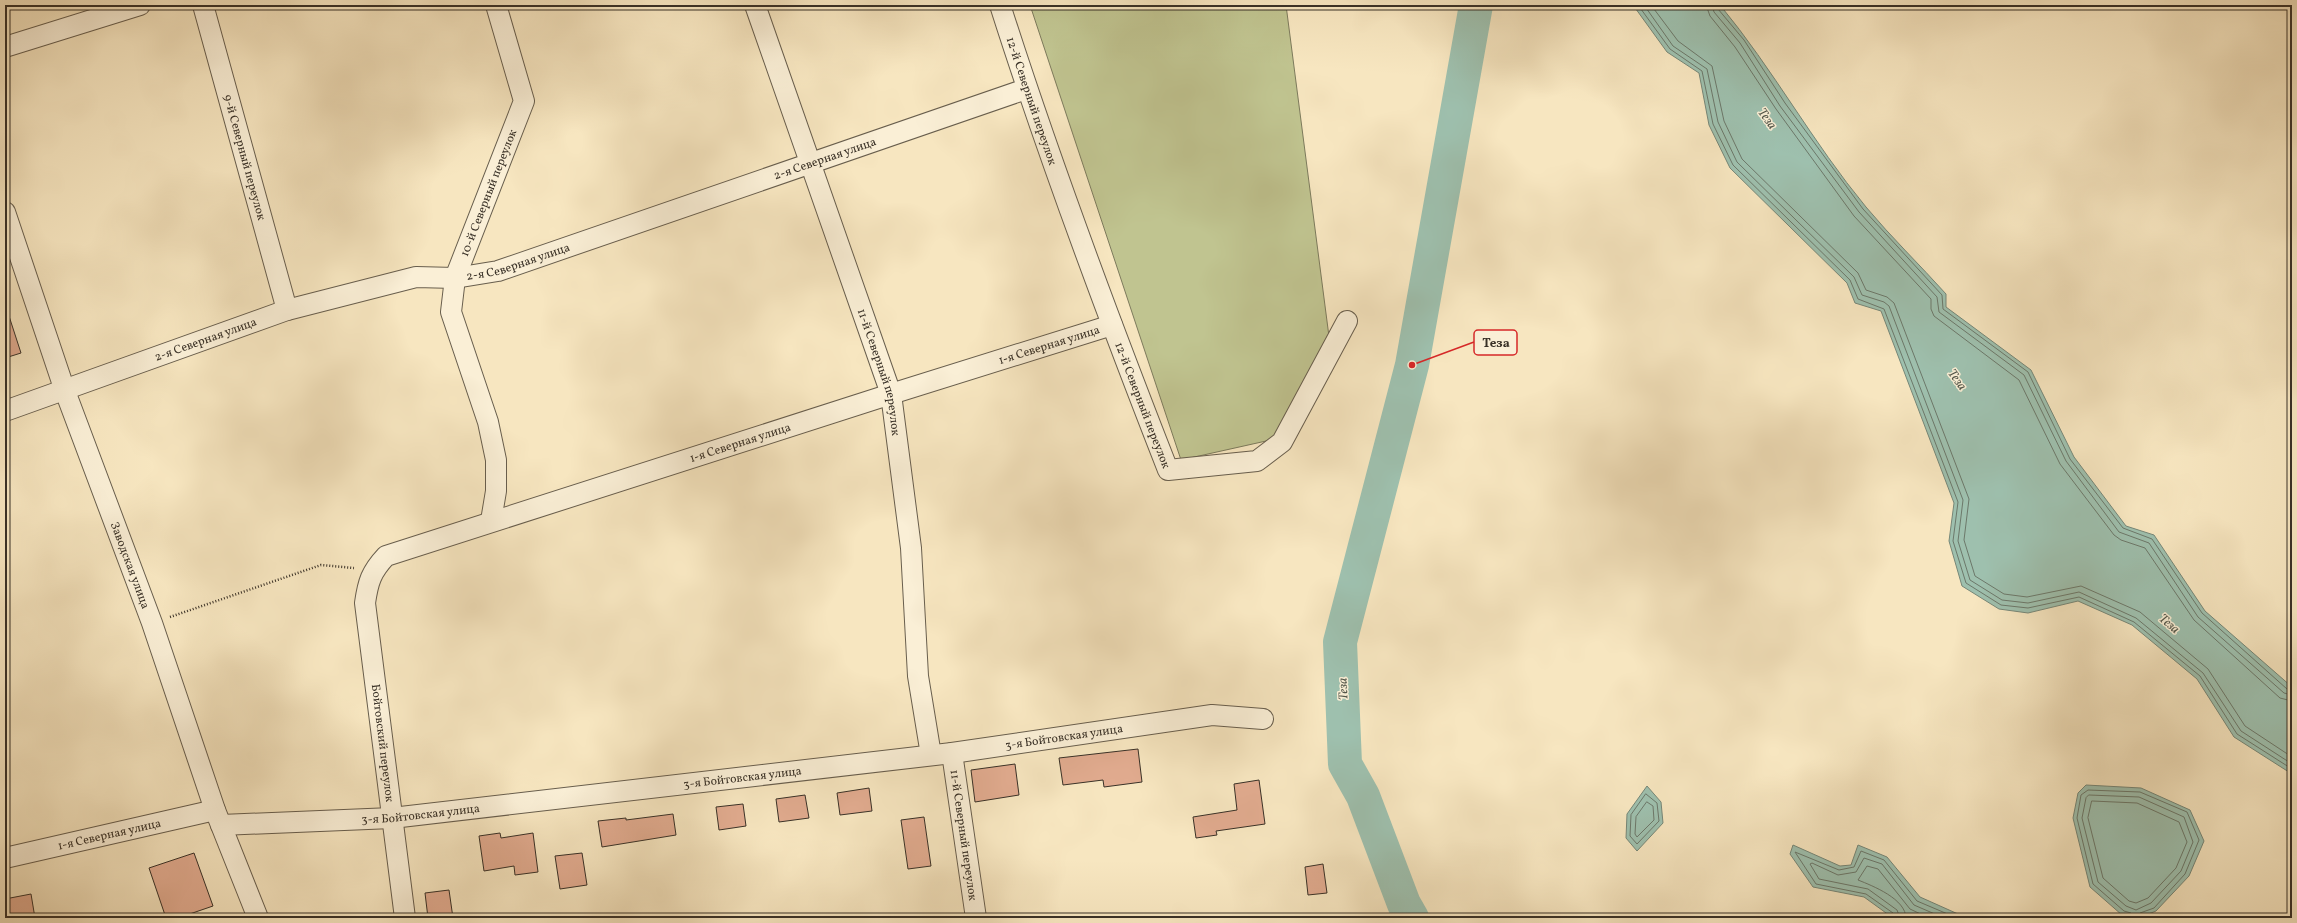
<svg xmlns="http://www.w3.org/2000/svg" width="2297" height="923" font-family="Vollkorn,serif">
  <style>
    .green { fill: #c0c490; stroke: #7c7a5c }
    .water { fill: #9ec0ae; stroke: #768778 }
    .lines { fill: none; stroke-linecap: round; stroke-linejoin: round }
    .shore { stroke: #6c786a; stroke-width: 1 }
    .river { stroke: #9ec0ae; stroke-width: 34 }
    .building { fill: #e1ab8f; stroke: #393127 }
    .street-casing { stroke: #685e4d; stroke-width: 22 }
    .path { stroke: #393127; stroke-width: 2.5; stroke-dasharray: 1 2; stroke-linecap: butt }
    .street { stroke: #faefd6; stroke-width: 20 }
    .labels { text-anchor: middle; stroke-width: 3; stroke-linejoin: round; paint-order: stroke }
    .street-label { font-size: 12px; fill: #393127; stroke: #faefd6 }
    .water-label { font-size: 13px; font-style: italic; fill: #525549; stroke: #faefd6 }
    .leader { fill: none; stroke: #d62828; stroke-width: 1.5 }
    .callout-dot { fill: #d62828; stroke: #faefd6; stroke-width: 1.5 }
    .callout { fill: #faefd6; stroke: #d62828; stroke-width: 1.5 }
    .callout-label { font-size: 13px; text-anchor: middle; font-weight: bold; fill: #393127 }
  </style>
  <rect width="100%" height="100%" fill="#f7e6c0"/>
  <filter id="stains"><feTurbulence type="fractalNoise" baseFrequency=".005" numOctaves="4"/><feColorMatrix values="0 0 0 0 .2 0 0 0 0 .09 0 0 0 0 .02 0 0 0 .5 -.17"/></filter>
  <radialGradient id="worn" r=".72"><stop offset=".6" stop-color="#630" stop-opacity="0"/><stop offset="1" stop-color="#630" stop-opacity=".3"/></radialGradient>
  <!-- green -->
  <polygon class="green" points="1030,5 1286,5 1331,352 1284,437 1181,460"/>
  <!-- water -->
  <g class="water">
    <path d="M1633,5H1720C1773,69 1813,143 1866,207C1891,237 1920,265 1946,294V307L2031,370L2074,457L2126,526L2154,535L2205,611L2292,687V774L2234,737L2197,679L2132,625L2078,601L2028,613L1999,609L1962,586L1949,541L1954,503L1881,311L1855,303L1847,283L1730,168L1709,125L1699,73L1667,52Z"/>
    <polygon points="2086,785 2141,788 2190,810 2204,841 2189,876 2156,911 2138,918 2122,915 2090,887 2073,818 2078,793"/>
    <polygon points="1647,786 1661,802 1663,823 1637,851 1626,838 1627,814"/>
    <polygon points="1793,845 1840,866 1851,865 1858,845 1887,857 1920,897 1967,918 1893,918 1864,897 1813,887 1790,854"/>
  </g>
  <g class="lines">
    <!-- shore -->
    <g class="shore">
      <polyline points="1638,5 1670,49 1702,71 1713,124 1733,165 1850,280 1858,299 1884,309 1958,502 1953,541 1966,583 2001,605 2028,608 2079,597 2134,622 2200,676 2237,734 2292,769"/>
      <polyline points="1644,5 1673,46 1707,69 1718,122 1737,162 1854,277 1862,295 1884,302 1889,306 1963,500 1958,541 1970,580 2002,600 2028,603 2079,592 2136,618 2203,673 2241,731 2292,764"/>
      <polyline points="1651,5 1678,41 1712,66 1724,121 1742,159 1858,273 1866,290 1887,297 1894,303 1969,499 1964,540 1975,576 2004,594 2027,597 2081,586 2140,612 2208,669 2245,726 2292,757"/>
      <polyline points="1706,5 1710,16 1735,47 1776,109 1854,216 1931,299 1931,309 1934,316 2019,380 2060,464 2114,535 2121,540 2145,548 2194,620 2280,698 2292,701"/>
      <polyline points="1712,5 1714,12 1740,43 1780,106 1859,212 1937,297 1939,312 2024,375 2066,461 2119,532 2149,543 2198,617 2284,693 2292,695"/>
      <polyline points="1717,5 1718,9 1744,40 1785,103 1863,209 1942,295 1943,309 2028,372 2070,459 2123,528 2152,539 2202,613 2287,689 2292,690"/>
      <polygon points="1646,794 1657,803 1659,821 1637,844 1630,836 1631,815"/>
      <polygon points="2089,795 2139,797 2184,817 2193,842 2181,871 2151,903 2136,910 2126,906 2098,882 2082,818 2086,798"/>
      <polygon points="2092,801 2137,803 2179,822 2187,842 2176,868 2148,898 2136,903 2129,901 2103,878 2088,818"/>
      <polygon points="1647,802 1653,806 1654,820 1637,837 1635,834 1636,817"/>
      <polyline points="1895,918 1893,913 1866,894 1816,884 1795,852 1839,870 1854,867 1861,851 1884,860 1917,901 1957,918"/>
      <polyline points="1900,918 1897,910 1868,889 1819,879 1810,864 1812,863 1838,875 1856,872 1864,858 1882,864 1914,905 1944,918"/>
      <path d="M1906,918C1906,899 1873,886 1858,880L1867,866L1878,869L1910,909L1929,918"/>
      <polyline points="2133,918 2131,913 2124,911 2093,884 2077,818 2081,795 2088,790 2140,792 2187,812 2199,840 2185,874 2154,908 2140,913 2138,918"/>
    </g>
    <!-- river -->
    <polyline class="river" points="1412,918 1404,904 1363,796 1345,764 1340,642 1412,365 1476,5"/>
  </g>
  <!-- building -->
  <g class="building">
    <polygon points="5,313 8,313 21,353 5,358"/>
    <polygon points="1138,749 1142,782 1104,787 1103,780 1063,785 1059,758"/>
    <polygon points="1015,764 1019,795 975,802 971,770"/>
    <polygon points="1259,780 1265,824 1216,831 1217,835 1196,838 1193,817 1237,810 1234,784"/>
    <polygon points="869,788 872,811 840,815 837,793"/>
    <polygon points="805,795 809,818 779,822 776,799"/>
    <polygon points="743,804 746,826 719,830 716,807"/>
    <polygon points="673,814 676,835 602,847 598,821 626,818 626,820"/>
    <polygon points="924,817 931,866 908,869 901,820"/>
    <polygon points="500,833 501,838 533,833 538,872 515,875 514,866 484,871 479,836"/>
    <polygon points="194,853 213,906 178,918 166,918 149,868"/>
    <polygon points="582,853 587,885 560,889 555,856"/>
    <polygon points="1323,864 1327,893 1308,895 1305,867"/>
    <polygon points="449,890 453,918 428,918 425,893"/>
    <polygon points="31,894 35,918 5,918 5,899"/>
  </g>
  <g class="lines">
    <defs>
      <g id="street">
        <path id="s1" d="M203,5L287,310"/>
        <path id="s2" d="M755,5L891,394L911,548L918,676L931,755"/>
        <path id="s3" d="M1000,5C1050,162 1108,317 1168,470L1257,461L1282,442L1347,321"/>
        <polyline points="5,47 140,5"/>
        <path id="s4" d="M5,212L65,391L152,623L215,810L258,918"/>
        <path id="s5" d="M5,411L287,310L416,277L455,278L498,271L1026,89"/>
        <path id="s6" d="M491,521L496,491V460L488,422L451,312L455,278L524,101L496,5"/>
        <path id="s7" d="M952,753L976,918"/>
        <path id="s8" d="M221,825L392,818L952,753L1212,715L1263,719"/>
        <path id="s9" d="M5,858L215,810"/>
        <path id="s10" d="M405,918L365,603C368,582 371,572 386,556L891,394L1112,325"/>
      </g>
    </defs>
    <!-- street casing -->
    <use href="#street" class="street-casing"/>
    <!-- path -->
    <polyline class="path" points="170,617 321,565 354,568"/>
    <!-- street -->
    <use href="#street" class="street"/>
  </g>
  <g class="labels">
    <!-- street labels -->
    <g class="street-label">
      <text dy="4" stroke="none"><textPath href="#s3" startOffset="101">12-й Северный переулок</textPath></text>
      <text dy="4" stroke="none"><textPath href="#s1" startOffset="158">9-й Северный переулок</textPath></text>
      <text dy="4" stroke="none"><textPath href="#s5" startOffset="861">2-я Северная улица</textPath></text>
      <text dy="4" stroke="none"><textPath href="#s6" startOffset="342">10-й Северный переулок</textPath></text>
      <text dy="4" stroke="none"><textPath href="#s5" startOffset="537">2-я Северная улица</textPath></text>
      <text dy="4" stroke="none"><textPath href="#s5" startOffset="213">2-я Северная улица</textPath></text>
      <text dy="4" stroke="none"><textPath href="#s10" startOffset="1066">1-я Северная улица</textPath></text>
      <text dy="4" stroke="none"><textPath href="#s2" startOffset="388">11-й Северный переулок</textPath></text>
      <text dy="4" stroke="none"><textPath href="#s3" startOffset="425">12-й Северный переулок</textPath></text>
      <text dy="4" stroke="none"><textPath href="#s10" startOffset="742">1-я Северная улица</textPath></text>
      <text dy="4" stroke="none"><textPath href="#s4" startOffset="375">Заводская улица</textPath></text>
      <text dy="4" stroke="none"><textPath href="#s8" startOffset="848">3-я Бойтовская улица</textPath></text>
      <text transform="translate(383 743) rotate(83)" y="4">Бойтовский переулок</text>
      <text dy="4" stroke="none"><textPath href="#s8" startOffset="524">3-я Бойтовская улица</textPath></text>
      <text dy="4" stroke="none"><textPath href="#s8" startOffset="200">3-я Бойтовская улица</textPath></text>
      <text dy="4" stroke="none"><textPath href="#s9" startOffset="107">1-я Северная улица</textPath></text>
      <text dy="4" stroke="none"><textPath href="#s7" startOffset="83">11-й Северный переулок</textPath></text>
    </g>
    <!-- water labels -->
    <g class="water-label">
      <text transform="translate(1768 118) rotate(54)" y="5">Теза</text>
      <text transform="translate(1958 379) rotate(54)" y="5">Теза</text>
      <text transform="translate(2170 623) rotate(41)" y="5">Теза</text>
      <text transform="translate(1342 689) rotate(-92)" y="5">Теза</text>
    </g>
  </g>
  <!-- callouts -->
  <path class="leader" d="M1412 365L1474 342"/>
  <circle class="callout-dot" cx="1412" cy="365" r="4"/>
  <rect class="callout" x="1474" y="330" width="43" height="25" rx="4"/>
  <g class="callout-label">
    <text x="1496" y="347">Теза</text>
  </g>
  <!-- margin -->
  <rect width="2297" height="923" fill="none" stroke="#f7e6c0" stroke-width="20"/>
  <rect x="6" y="6" width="2285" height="911" fill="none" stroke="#393127" stroke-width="2"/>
  <rect x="10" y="10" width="2277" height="903" fill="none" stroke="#393127"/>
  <rect width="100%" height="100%" filter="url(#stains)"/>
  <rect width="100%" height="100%" fill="url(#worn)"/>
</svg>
